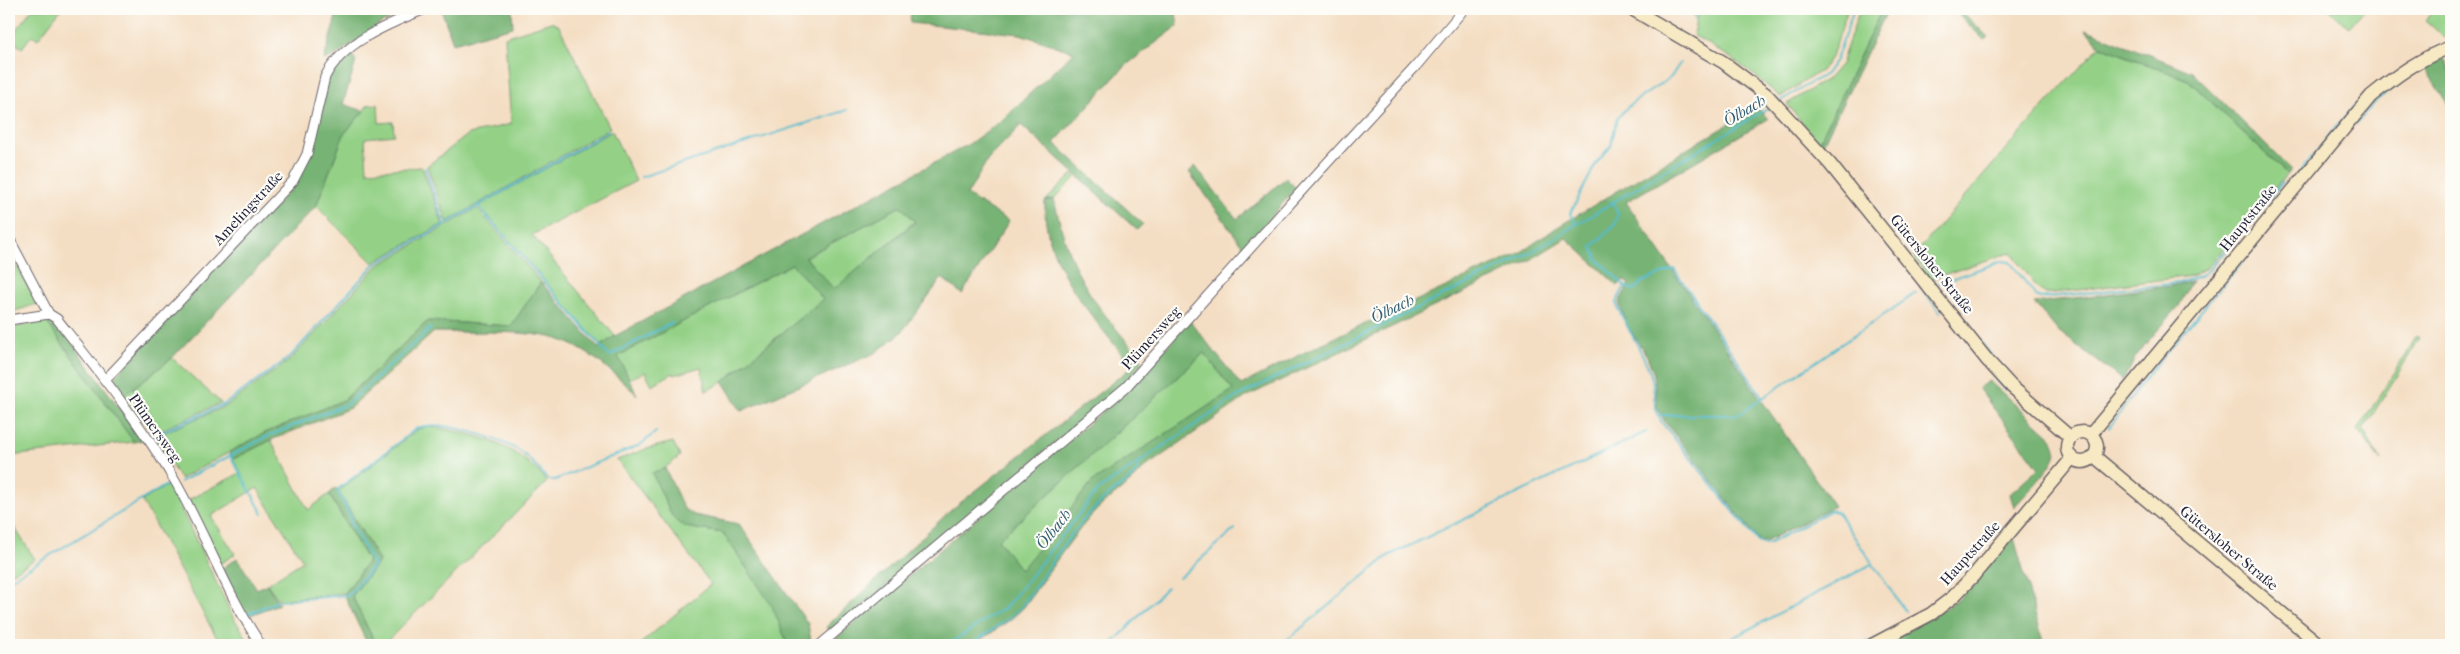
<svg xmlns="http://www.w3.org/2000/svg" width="2460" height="654" font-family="'IM FELL French Canon',serif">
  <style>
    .green { fill: #94d187; stroke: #5b7a61 }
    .forest { fill: #77b374; stroke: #4c6a58; fill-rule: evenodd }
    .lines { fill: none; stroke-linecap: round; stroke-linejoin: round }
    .stream { stroke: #52bccf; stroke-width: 2 }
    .minor-casing { stroke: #6c646b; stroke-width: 11 }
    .secondary-casing { stroke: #6c646b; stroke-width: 15 }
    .minor { stroke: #fff; stroke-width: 9 }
    .secondary { stroke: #f6e9c3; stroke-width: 12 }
    .labels { text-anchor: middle; stroke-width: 4.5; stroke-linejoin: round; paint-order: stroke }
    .street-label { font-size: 15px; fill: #22223b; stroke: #fdfcf7 }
    .water-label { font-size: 16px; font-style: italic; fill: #356076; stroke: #fdfcf7 }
  </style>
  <rect width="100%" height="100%" fill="#fdfcf7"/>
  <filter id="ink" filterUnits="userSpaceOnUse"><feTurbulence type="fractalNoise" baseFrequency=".02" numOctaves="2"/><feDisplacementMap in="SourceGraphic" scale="10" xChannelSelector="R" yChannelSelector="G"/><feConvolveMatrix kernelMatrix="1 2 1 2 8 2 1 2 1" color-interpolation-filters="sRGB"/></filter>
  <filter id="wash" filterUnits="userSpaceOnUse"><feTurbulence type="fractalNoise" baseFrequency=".0096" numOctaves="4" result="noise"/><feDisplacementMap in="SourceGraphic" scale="20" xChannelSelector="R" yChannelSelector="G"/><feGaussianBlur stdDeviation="1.12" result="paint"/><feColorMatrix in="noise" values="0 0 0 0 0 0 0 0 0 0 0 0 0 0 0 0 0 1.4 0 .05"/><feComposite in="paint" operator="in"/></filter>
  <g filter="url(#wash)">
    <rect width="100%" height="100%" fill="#f4dec3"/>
    <!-- green -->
    <g class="green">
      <polygon points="32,9 61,9 38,39 32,35 22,48 9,39"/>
      <path d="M1698,9H1848L1832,56L1822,70L1780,97C1751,71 1727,54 1693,35Z"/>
      <polygon points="1860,9 1882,9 1819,143 1787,104 1829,78 1841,64"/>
      <polygon points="2328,9 2365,9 2349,27"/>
      <polygon points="2428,9 2451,9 2451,35 2445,38 2425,20 2432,12"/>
      <polygon points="551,22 559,26 610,128 447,222 427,166 469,134 511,124 505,37"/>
      <polygon points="2100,46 2188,80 2287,174 2213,261 2208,267 2191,276 2046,294 2038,289 2011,252 1931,279 1913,256 2045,105"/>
      <polygon points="378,104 379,123 393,122 394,135 365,138 367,171 422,167 443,224 373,263 316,206 344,134 368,105"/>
      <polygon points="612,131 636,181 532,235 615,336 601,346 479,206"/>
      <polygon points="1073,174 1076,177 1054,199 1045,201"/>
      <polygon points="901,206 915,221 834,290 805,257"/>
      <polygon points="477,208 541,282 511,326 428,321 344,400 265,433 180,479 154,437 226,406 291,359 377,266"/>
      <polygon points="9,250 37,304 9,313"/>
      <polygon points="792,264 823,299 723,382 706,391 701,367 674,375 673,373 652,385 645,372 629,379 617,356"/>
      <polygon points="45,320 134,442 9,456 9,329"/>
      <polygon points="2417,336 2420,338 2363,430 2381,461 2358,430"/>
      <polygon points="1204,353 1233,390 1092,482 1021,571 998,540"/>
      <polygon points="172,358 221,403 153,434 123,396"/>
      <path d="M426,426C473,433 518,443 547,482L383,645H376L352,596L379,561L338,491L418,429Z"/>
      <polygon points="271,440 308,510 329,494 368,561 345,593 279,600 267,584 303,561 257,488 211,516 235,554 220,564 188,500 240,473 233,459"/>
      <polygon points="673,442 680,456 665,468 652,474 685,527 723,533 773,606 788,645 639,645 711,584 617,460 646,449"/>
      <polygon points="169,484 233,617 247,638 232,645 222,645 214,633 142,501"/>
      <polygon points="9,519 35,559 9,575"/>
    </g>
    <!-- forest -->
    <g class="forest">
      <polygon points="338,9 417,9 381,23 338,54 324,60"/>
      <polygon points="441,9 512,9 513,27 453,43"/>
      <path d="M911,9H1180L1176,13L1178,26L1125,66L1054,143L1143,224L1137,230L1021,125L988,159L967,195L1009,221L962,294L942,278L901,333L875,353L741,411L723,382L823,299L792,264L618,356L637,395C612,371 581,342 545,336C511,330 469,333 434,332L350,408L271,440L233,459L229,452L265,433L344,400L428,321L511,326L541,282L598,348L615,336L969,144L1002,120L1074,52L1020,34L910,23ZM901,206L915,222L834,289L805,257Z"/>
      <polygon points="1882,9 1888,9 1822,146 1819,143"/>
      <polygon points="1953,9 1959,9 1988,37 1984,40"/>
      <polygon points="2085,29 2192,72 2291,170 2287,174 2188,80 2100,46"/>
      <polygon points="350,52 356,61 343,104 364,111 344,134 316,206 172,358 123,396 113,384 115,376 296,183 310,154 328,77 333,68"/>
      <polygon points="2444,58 2451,72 2451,109 2424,68"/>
      <path d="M1757,107L1768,119L1626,202L1834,506L1767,541L1761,542L1756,537L1665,422L1657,407L1654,374L1647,356L1627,325L1619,303L1629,284L1623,280L1618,286L1566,238L1527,262L1246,397L1144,468C1129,487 1106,498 1090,517C1066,545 1045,577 1024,607L1011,619L974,645H828L1129,389L1190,321L1241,385L1319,345L1520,253L1556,228ZM1204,353L1233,390L1092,482L1021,570L998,540Z"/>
      <polygon points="1195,166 1237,219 1286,178 1296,188 1244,248 1189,172"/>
      <path d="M1054,199C1061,229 1068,256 1083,282C1099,311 1123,336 1143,361L1124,384L831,633L826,627L950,511L1132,367C1095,318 1042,266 1045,201Z"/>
      <polygon points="2192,281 2179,306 2136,355 2130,369 2122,380 2057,330 2034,303 2179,285"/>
      <polygon points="45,320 55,320 143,440 134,442"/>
      <path d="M1989,381L2052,438C2054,443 2057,448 2056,453C2052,470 2025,494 2014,507L2010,494L2039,468L1978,388Z"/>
      <polygon points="665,468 684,509 694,515 739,524 808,624 811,641 805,645 788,645 772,606 723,533 685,527 673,518 652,473"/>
      <polygon points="336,488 379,561 352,596 376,645 368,645 345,597 345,593 368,561 329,494"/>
      <polygon points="2014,538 2044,645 1884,645 1958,600"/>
      <polygon points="237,558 257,589 267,584 279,604 245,617 221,569"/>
    </g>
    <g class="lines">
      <!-- stream -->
      <g class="stream">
        <polyline points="1694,18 1695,9"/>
        <polyline points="1780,101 1826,74 1836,60 1854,9"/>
        <polyline points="2356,124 2377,100 2399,83"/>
        <polyline points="425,168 445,225"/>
        <polyline points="641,177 847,110"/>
        <path d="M1612,201L1618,214L1615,224L1592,247L1597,259L1625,286L1616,303C1626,327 1641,348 1650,372C1657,391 1650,405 1663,424L1759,543L1768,544L1831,510L1838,513L1905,611"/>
        <polyline points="478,206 609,356 673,322"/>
        <polyline points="2270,208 2356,104"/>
        <polyline points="1576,223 1570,214 1597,162 1611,146 1617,118 1631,104 1671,77 1680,63"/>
        <polyline points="1937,284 2002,261 2010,262 2036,296 2040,298 2179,283 2202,275 2209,270 2282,183"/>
        <polyline points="1626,287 1634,290 1642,282 1674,269 1763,398"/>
        <polyline points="1939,289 1992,356"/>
        <polyline points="1924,292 1940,312"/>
        <polyline points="1993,375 2006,390"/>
        <polyline points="1657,415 1738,415 1916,293"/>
        <polyline points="2109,428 2147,376 2256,245"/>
        <polyline points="153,436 225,404 290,357 374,265 609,131"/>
        <polyline points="230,455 263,514"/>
        <polyline points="180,482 268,436 347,404 431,328"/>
        <polyline points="1179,578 1235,529"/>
        <polyline points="9,580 168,484"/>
        <path d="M248,614L278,601L349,595L374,565L350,522L351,517L337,490L417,428C442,420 495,437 518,450C530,458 539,469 548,480H555L640,445L656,432"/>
        <polyline points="1287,640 1388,556 1646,432"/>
        <polyline points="947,645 1006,607 1098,490 1238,396 1528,254 1771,106"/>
        <path d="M970,645L1011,617L1022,606C1048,569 1073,525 1108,496C1121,484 1134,481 1140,464"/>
        <polyline points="1111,645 1167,587"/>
        <polyline points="1719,645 1872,564"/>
        <polyline points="1860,645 1867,642"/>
      </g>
    </g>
  </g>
  <g filter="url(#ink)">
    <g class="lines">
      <defs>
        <g id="minor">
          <path d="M9,238L49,314L57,319C98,371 141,424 175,481C206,535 226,593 261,645"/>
          <polyline points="9,320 49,314"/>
          <path d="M105,380L293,181L307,154L325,77C342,42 391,23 425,9"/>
          <polyline points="820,645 1126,387 1305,187 1416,66 1464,9"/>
        </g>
        <g id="secondary">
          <polyline points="1632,9 1723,62 1767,95 1830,164 1988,361 2012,387 2070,437"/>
          <circle cx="2082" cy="447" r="15"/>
          <path d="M2091,434L2371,96C2396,76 2420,58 2451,47"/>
          <polyline points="2094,456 2320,645"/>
          <polyline points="1872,645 1931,614 1953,597 1974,575 2072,458"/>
        </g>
      </defs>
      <!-- minor casing -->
      <use href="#minor" class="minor-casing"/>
      <!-- secondary casing -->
      <use href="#secondary" class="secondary-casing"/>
      <!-- minor -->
      <use href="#minor" class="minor"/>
      <!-- secondary -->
      <use href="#secondary" class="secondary"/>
    </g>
  </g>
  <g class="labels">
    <!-- street labels -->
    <g class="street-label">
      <text transform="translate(248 208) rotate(-47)" y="5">Amelingstraße</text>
      <text transform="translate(2248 218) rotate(-51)" y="5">Hauptstraße</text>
      <text transform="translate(1932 264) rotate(51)" y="5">Gütersloher Straße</text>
      <text transform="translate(1151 338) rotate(-48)" y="5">Plümersweg</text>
      <text transform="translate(155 428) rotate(55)" y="5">Plümersweg</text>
      <text transform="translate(2229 548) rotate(40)" y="5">Gütersloher Straße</text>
      <text transform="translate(1970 553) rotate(-48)" y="5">Hauptstraße</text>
    </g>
    <!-- water labels -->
    <g class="water-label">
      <text transform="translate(1744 110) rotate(-31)" y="6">Ölbach</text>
      <text transform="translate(1392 308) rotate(-26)" y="6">Ölbach</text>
      <text transform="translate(1053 529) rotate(-52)" y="6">Ölbach</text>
    </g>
  </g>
  <!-- margin -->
  <rect width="2460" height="654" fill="none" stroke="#fdfcf7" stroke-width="30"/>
</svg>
